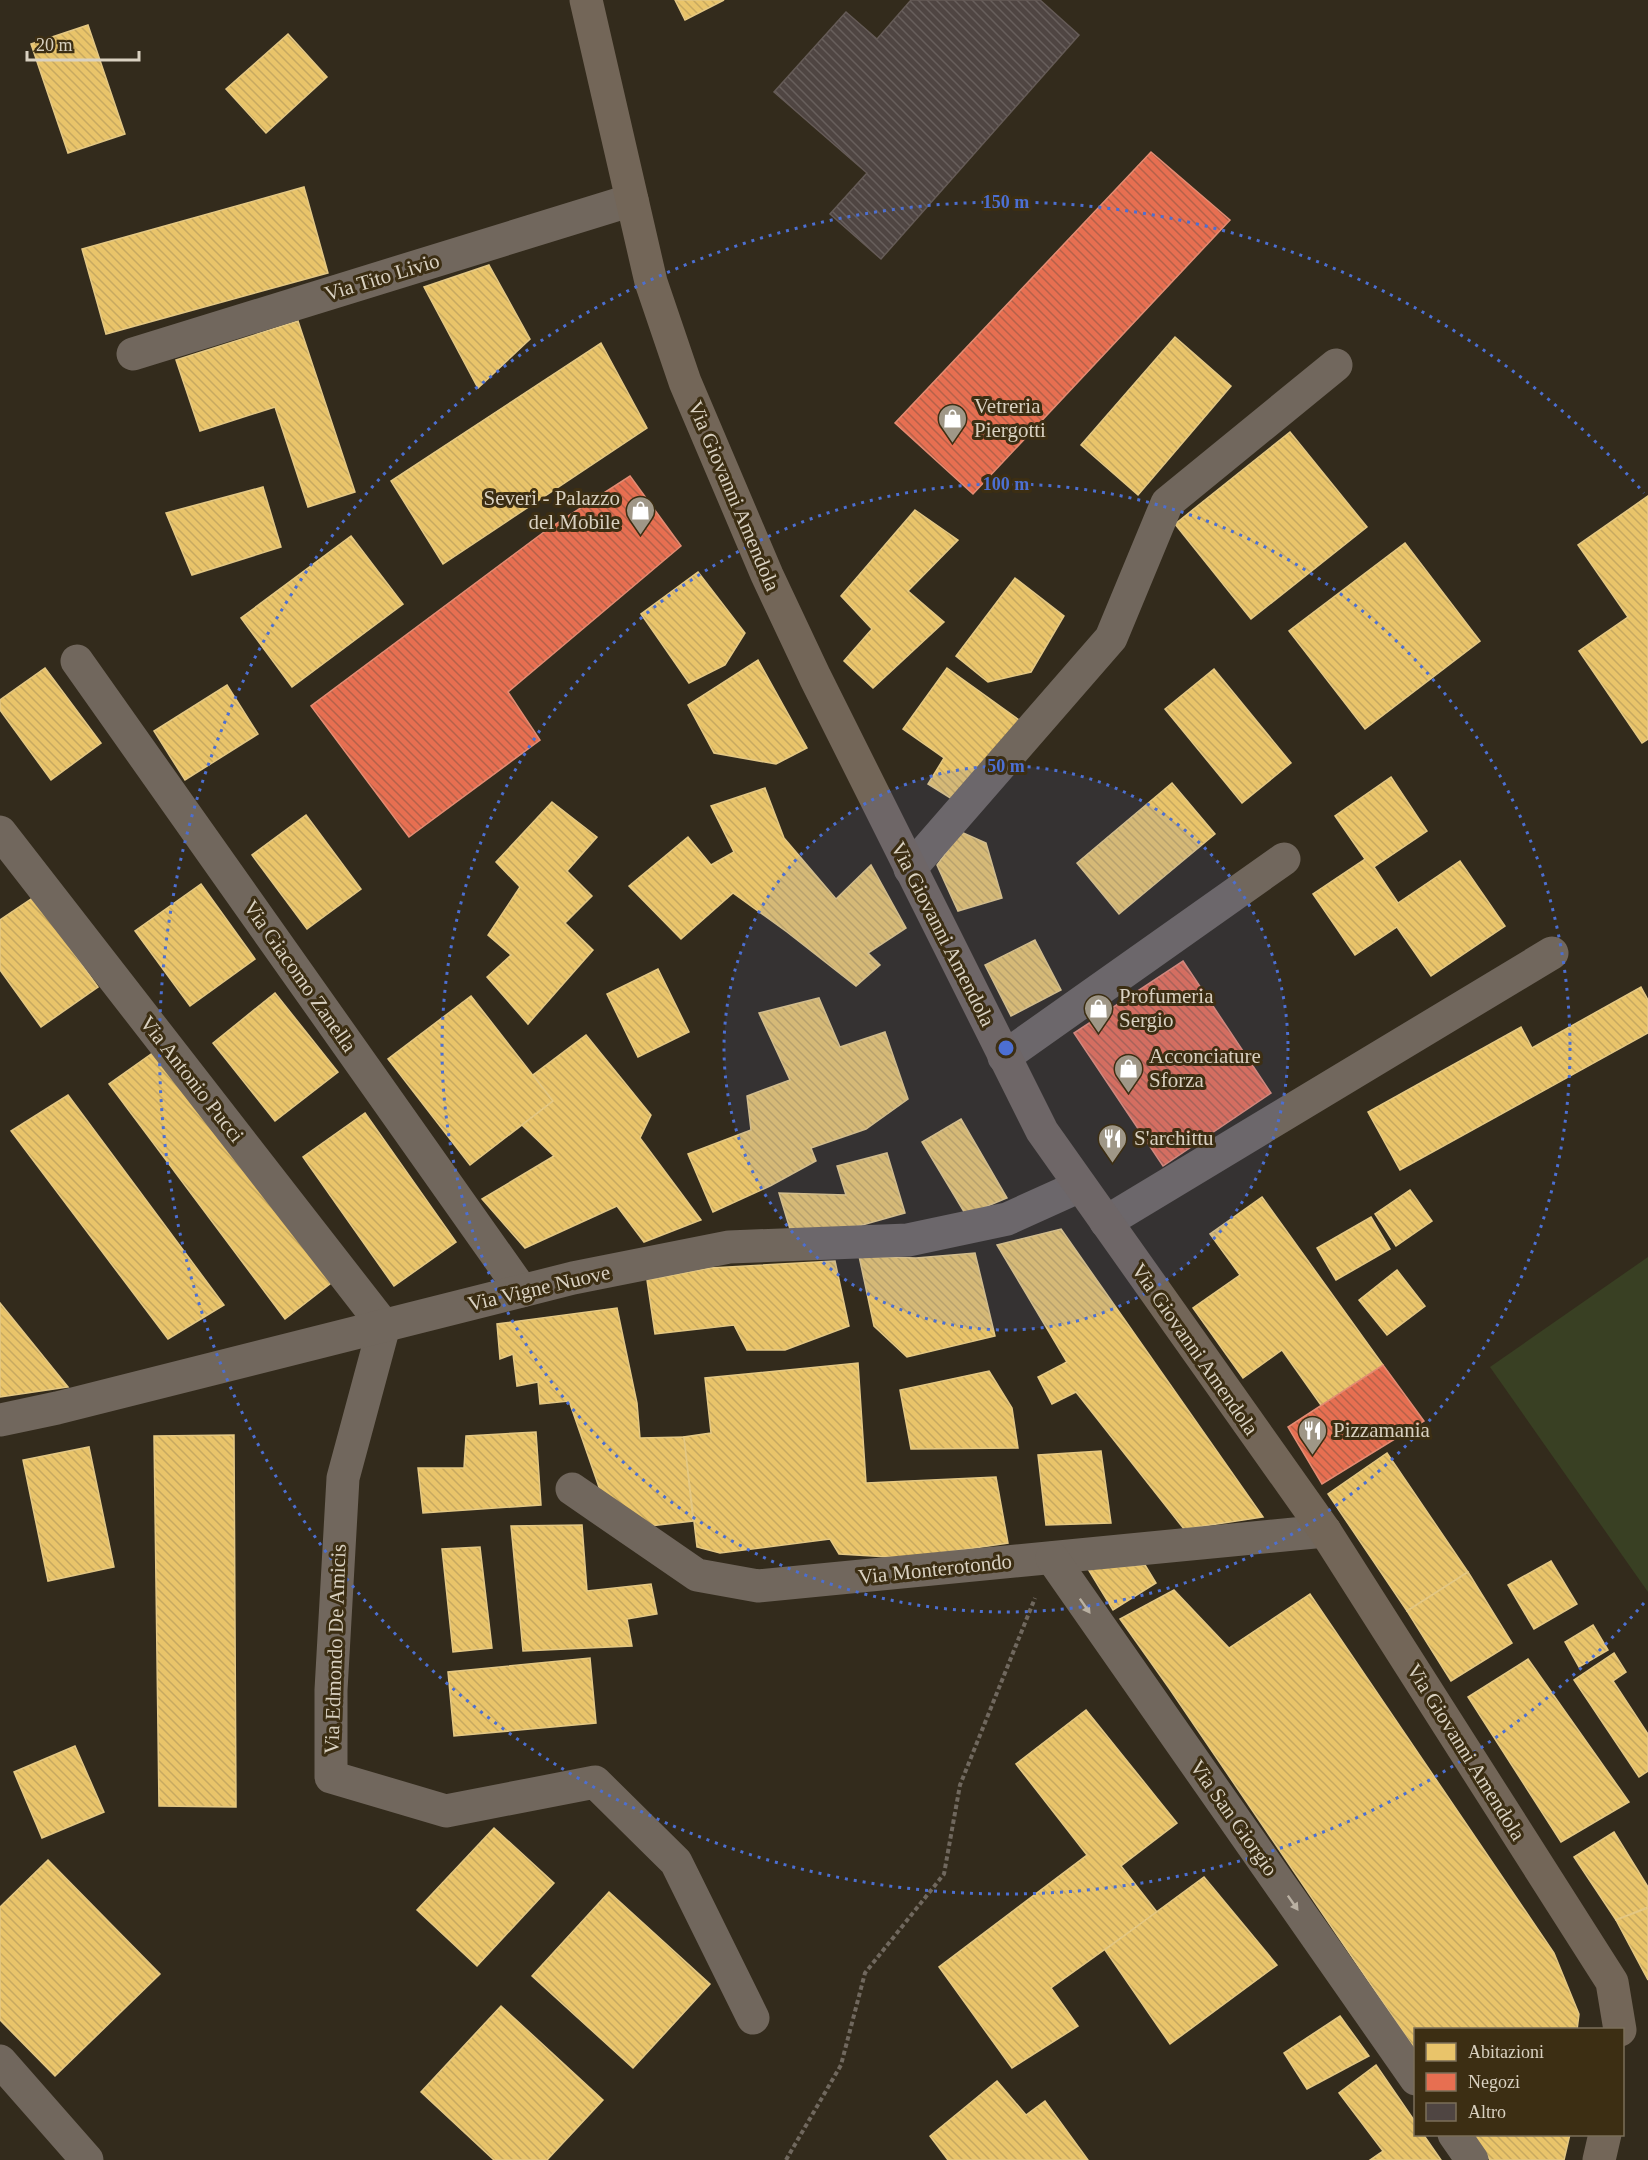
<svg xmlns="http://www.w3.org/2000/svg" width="1648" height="2160" font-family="'Times New Roman',serif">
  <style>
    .green { fill: #394023 }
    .homes { fill: url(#homes-back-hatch); stroke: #e4c884; stroke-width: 1.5 }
    .shops { fill: url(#shops-back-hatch); stroke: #e38c73; stroke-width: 1.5 }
    .building { fill: url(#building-back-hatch); stroke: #655b57; stroke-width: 1.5 }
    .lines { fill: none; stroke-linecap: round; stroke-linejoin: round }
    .path { stroke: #70685e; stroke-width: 4; stroke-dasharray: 4.5 3; stroke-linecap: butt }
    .minor { stroke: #71675d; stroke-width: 33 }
    .major { stroke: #736658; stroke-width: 33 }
    .oneway { fill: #bab1a3 }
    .ring { fill: none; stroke: #4c6fd2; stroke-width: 3; stroke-dasharray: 3 6 }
    .labels { text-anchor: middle; stroke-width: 6; stroke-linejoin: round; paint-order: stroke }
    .street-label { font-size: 21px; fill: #d9d1c1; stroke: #3c2e13 }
    .poi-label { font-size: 21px; fill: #d9d1c1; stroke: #3c2e13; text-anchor: start }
    .centre { fill: #4c6fd2; stroke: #3c2e13; stroke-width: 3 }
    .ring-label { font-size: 18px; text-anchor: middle; font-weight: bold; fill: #4c6fd2; stroke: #3c2e13; stroke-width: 6; stroke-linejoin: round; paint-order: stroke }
  </style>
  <defs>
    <pattern id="homes-back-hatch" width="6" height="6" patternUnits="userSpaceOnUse" patternTransform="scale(1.5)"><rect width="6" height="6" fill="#e9c46a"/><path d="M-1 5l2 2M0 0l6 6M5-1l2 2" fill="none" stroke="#c7a960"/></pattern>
    <pattern id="shops-back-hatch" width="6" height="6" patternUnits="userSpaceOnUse" patternTransform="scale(1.5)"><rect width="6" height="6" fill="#e76f51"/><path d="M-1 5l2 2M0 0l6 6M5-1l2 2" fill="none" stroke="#b5614a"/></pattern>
    <pattern id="building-back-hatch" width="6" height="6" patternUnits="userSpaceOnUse" patternTransform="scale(1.5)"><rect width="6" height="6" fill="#4f4542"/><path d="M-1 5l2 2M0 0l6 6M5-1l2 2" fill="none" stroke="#685f5c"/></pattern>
  </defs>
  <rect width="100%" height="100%" fill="#332b1c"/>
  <!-- green -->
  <polygon class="green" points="1648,1257 1648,1592 1490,1367"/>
  <!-- homes -->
  <g class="homes">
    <polygon points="675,0 724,0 685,20"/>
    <polygon points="88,25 125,134 68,153 31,44"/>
    <polygon points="288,34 327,77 266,133 226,89"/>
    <polygon points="304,187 328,273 106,334 82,249"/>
    <polygon points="489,265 530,339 478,388 424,287"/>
    <polygon points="298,321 355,492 308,507 275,407 200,431 176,360"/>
    <polygon points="1175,337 1231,386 1138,495 1081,445"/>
    <polygon points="601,343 647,428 443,564 391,481"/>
    <polygon points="1290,432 1367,527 1251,619 1175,524"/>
    <polygon points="263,487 281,547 192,575 166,513"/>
    <polygon points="1648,496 1648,739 1642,743 1579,651 1628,617 1578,545"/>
    <polygon points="915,510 958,540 908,591 944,622 873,688 844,661 872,629 841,596"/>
    <polygon points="351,536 403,604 292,687 241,618"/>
    <polygon points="1405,543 1480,641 1365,729 1289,631"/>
    <polygon points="698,572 745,633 725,665 689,683 641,614"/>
    <polygon points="1015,578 1064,616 1031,672 988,682 956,656"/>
    <polygon points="758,660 807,748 776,764 714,753 688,705"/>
    <polygon points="45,668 101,743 51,780 0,710 0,700"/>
    <polygon points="947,668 1019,720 952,799 928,784 944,758 903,729"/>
    <polygon points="1214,669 1291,763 1242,803 1165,709"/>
    <polygon points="227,685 258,734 185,780 154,731"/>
    <polygon points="1391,777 1427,831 1374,867 1398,903 1460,861 1505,926 1431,976 1397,927 1355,955 1313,894 1365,859 1335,816"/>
    <polygon points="1172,783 1215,834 1119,914 1077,863"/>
    <polygon points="765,788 784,838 836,899 871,865 906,928 868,953 880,965 856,986 787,932 733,893 681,939 629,886 688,837 711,865 734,852 711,806"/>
    <polygon points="552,802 597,837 567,871 592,896 565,923 593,950 528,1024 487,977 511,955 488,935 520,887 496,862"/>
    <polygon points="306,815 361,889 307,929 252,855"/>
    <polygon points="961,832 986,843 1002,898 958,911 937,865"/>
    <polygon points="201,884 255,959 190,1006 135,931"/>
    <polygon points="34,897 98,987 41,1027 0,970 0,920"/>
    <polygon points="1035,940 1061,990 1011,1016 985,965"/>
    <polygon points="658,969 689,1032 638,1057 607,994"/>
    <polygon points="1641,987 1648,1000 1648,1033 1400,1170 1368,1112 1521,1027 1532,1048"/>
    <polygon points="275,993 338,1072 275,1121 213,1043"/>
    <polygon points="471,996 553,1101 470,1165 388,1059"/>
    <polygon points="819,998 840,1047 885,1032 908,1099 866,1129 811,1148 816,1161 770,1186 713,1212 688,1154 751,1130 747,1096 790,1080 759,1013"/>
    <polygon points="586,1035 651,1115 640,1138 701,1220 644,1242 617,1206 525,1248 482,1199 554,1156 522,1125 553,1101 533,1075"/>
    <polygon points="154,1052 331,1283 285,1319 109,1084"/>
    <polygon points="68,1095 224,1305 168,1339 11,1131"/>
    <polygon points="365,1113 456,1242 394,1286 303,1157"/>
    <polygon points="961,1119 1007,1198 966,1215 922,1142"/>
    <polygon points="887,1153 905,1213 848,1229 790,1229 779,1193 846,1195 837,1166"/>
    <polygon points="1410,1190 1432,1221 1396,1246 1375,1214"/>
    <polygon points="1262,1197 1383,1365 1323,1408 1282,1350 1243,1378 1193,1308 1240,1275 1210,1234"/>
    <polygon points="1371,1217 1390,1249 1336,1280 1317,1248"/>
    <polygon points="1061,1229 1263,1517 1184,1529 1076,1392 1052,1404 1038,1377 1067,1362 997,1245"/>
    <polygon points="975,1253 995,1336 907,1357 874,1326 859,1256 916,1258"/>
    <polygon points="835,1261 849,1326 785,1350 747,1350 734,1325 655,1334 647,1280 710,1268"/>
    <polygon points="1397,1270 1425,1306 1387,1335 1359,1300"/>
    <polygon points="0,1303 68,1387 0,1397"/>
    <polygon points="617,1308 637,1403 640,1438 684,1437 693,1521 650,1526 600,1490 569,1401 540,1404 538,1382 517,1386 513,1354 500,1359 497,1324"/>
    <polygon points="858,1363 866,1483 996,1477 1008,1543 906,1558 839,1554 830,1539 720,1553 697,1547 684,1437 711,1433 705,1378"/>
    <polygon points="989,1371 1012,1408 1018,1448 911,1449 900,1390"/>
    <polygon points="536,1432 541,1505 423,1513 418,1468 464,1468 466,1436"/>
    <polygon points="234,1435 236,1807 159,1806 154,1436"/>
    <polygon points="89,1447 114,1567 48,1581 23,1460"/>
    <polygon points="1101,1451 1111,1523 1046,1525 1038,1455"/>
    <polygon points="1387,1453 1468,1572 1407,1611 1328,1494"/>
    <polygon points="582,1525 587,1591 651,1584 657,1614 627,1619 632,1646 523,1651 511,1526"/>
    <polygon points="480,1547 492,1648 453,1652 442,1549"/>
    <polygon points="1551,1561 1577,1604 1534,1629 1508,1585"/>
    <polygon points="1145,1565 1156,1583 1113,1610 1088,1569"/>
    <polygon points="1468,1572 1512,1643 1451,1681 1407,1611"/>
    <polygon points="1174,1590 1229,1648 1310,1594 1554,1953 1579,2014 1577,2030 1416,2030 1416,2051 1169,1688 1120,1619"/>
    <polygon points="1593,1625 1608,1650 1579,1667 1565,1642"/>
    <polygon points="1614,1653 1626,1672 1613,1681 1648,1734 1648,1771 1639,1777 1574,1680"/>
    <polygon points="590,1658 596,1723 454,1736 448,1672"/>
    <polygon points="1528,1659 1629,1802 1561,1842 1468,1697"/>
    <polygon points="1086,1710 1177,1823 1121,1866 1157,1912 1051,1988 1078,2026 1012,2068 939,1967 1087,1855 1016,1764"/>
    <polygon points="75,1746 104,1812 42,1838 14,1772"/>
    <polygon points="494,1828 554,1883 477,1966 417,1910"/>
    <polygon points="1614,1832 1648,1887 1648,1907 1616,1920 1574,1857"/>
    <polygon points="48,1860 160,1974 55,2076 0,2020 0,1907"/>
    <polygon points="1204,1877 1277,1965 1170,2044 1105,1950"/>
    <polygon points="609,1892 710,1984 633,2068 532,1976"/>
    <polygon points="1648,1908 1648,1980 1616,1920"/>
    <polygon points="501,2006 603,2100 547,2160 494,2160 421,2092"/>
    <polygon points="1340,2016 1369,2056 1307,2089 1284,2053"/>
    <polygon points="1376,2065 1416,2123 1416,2134 1423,2134 1441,2160 1370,2160 1383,2151 1339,2093"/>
    <polygon points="997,2081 1026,2115 1045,2101 1088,2160 948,2160 930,2136"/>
    <polygon points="1473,2134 1570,2134 1564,2160 1490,2160"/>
  </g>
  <!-- shops -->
  <g class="shops">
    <polygon points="1151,152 1230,220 973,494 895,423"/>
    <polygon points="630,476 681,546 508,692 540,740 409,837 311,706 548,529"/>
    <polygon points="1183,961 1271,1093 1163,1166 1074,1033"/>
    <polygon points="1383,1365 1424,1421 1322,1484 1288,1427"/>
  </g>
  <!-- building -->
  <polygon class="building" points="911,0 1040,0 1079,35 881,259 830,214 867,173 774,92 846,12 877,39"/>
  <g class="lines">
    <!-- path -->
    <polyline class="path" points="786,2160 841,2065 865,1973 944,1874 960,1785 1035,1598"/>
    <!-- minor -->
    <g class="minor">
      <polyline points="133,354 632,200"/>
      <polyline points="77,661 522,1291"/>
      <polyline points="0,832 384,1326 343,1478 331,1690 331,1777 446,1811 595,1782 676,1862 753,2018"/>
      <polyline points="910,869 1111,638 1167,503 1336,365"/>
      <polyline points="1004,1057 1284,859"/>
      <polyline points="1106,1222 1552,953"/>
      <polyline points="0,1420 57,1408 573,1278 729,1247 908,1240 1007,1219 1080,1186"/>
      <polyline points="572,1489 697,1575 758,1586 1325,1531"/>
      <polyline points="1052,1558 1416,2079"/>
      <polyline points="0,2061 87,2160"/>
      <polyline points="1454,2134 1472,2160"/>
    </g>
    <!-- major -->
    <g class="major">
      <polyline points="586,0 651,282 685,382 767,575 815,677 1042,1131 1325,1531 1612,1982 1620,2030"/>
      <polyline points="1599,2160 1605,2134"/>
    </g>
  </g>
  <!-- one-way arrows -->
  <defs><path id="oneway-solid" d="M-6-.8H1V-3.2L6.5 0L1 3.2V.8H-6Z" transform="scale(1.5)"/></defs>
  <g class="oneway">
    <use href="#oneway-solid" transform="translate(1085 1606) rotate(55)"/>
    <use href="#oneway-solid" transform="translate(1293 1903) rotate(55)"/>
  </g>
  <!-- distance rings -->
  <circle cx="1006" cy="1048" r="282" fill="#4c6fd2" fill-opacity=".12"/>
  <g class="ring">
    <circle cx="1006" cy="1048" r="282"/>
    <circle cx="1006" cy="1048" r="564"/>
    <path d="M1644 1603A846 846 0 1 1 1644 493"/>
  </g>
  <!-- icons -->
  <defs>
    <symbol id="shop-pin" viewBox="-11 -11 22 30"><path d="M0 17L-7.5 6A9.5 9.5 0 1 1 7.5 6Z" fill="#9f9787" stroke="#3c2e13"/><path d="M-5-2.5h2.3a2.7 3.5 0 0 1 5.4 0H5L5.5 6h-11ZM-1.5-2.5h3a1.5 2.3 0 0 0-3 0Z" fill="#fff"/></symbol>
    <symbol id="restaurant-pin" viewBox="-11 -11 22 30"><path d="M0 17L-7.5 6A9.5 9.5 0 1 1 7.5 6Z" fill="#9f9787" stroke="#3c2e13"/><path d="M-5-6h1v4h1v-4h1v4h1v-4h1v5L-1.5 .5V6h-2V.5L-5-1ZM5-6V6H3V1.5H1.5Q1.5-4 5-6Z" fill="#fff"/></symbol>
  </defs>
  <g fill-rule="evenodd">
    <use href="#shop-pin" x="936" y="402" width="33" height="45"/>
    <use href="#shop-pin" x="624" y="494" width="33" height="45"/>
    <use href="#shop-pin" x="1082" y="992" width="33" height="45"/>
    <use href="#shop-pin" x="1112" y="1052" width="33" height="45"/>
    <use href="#restaurant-pin" x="1096" y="1122" width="33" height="45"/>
    <use href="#restaurant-pin" x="1296" y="1414" width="33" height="45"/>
  </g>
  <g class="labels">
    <!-- street labels -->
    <g class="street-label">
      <text transform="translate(382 277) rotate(-17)" y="7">Via Tito Livio</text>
      <text transform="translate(734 496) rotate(67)" y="7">Via Giovanni Amendola</text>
      <text transform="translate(943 934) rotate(63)" y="7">Via Giovanni Amendola</text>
      <text transform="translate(300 976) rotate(55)" y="7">Via Giacomo Zanella</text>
      <text transform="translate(192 1079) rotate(52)" y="7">Via Antonio Pucci</text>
      <text transform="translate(539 1288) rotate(-13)" y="7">Via Vigne Nuove</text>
      <text transform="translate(1195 1349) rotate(55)" y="7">Via Giovanni Amendola</text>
      <text transform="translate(935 1569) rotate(-6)" y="7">Via Monterotondo</text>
      <text transform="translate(335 1649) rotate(-88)" y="7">Via Edmondo De Amicis</text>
      <text transform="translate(1466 1752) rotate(58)" y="7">Via Giovanni Amendola</text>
      <text transform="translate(1234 1818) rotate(55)" y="7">Via San Giorgio</text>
    </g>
    <!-- poi labels -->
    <g class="poi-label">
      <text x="974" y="413">Vetreria<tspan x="974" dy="24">Piergotti</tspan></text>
      <text x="620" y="505" text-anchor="end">Severi - Palazzo<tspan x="620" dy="24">del Mobile</tspan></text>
      <text x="1119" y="1003">Profumeria<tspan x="1119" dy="24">Sergio</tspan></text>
      <text x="1149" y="1063">Acconciature<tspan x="1149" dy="24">Sforza</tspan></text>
      <text x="1134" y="1145">S'archittu</text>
      <text x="1333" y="1437">Pizzamania</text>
    </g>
  </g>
  <circle cx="1006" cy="1048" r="9" class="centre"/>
  <g class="ring-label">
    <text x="1006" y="208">150 m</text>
    <text x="1006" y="490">100 m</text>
    <text x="1006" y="772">50 m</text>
  </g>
  <!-- legend -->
  <rect x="1414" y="2028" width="210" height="108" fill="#3c2e13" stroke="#7b6f59" stroke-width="1.5"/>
  <rect x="1426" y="2043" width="30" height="18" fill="#e9c46a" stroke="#7b6f59" stroke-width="1.5"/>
  <text x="1468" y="2058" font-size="18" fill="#d9d1c1">Abitazioni</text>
  <rect x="1426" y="2073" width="30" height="18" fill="#e76f51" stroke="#7b6f59" stroke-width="1.5"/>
  <text x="1468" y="2088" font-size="18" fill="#d9d1c1">Negozi</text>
  <rect x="1426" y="2103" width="30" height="18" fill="#4f4542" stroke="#7b6f59" stroke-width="1.5"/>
  <text x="1468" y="2118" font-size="18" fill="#d9d1c1">Altro</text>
  <!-- scale -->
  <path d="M27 51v9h112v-9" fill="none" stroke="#d9d1c1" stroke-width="3"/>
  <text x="36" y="51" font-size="18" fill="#d9d1c1" stroke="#3c2e13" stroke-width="4.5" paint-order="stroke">20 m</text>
</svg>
